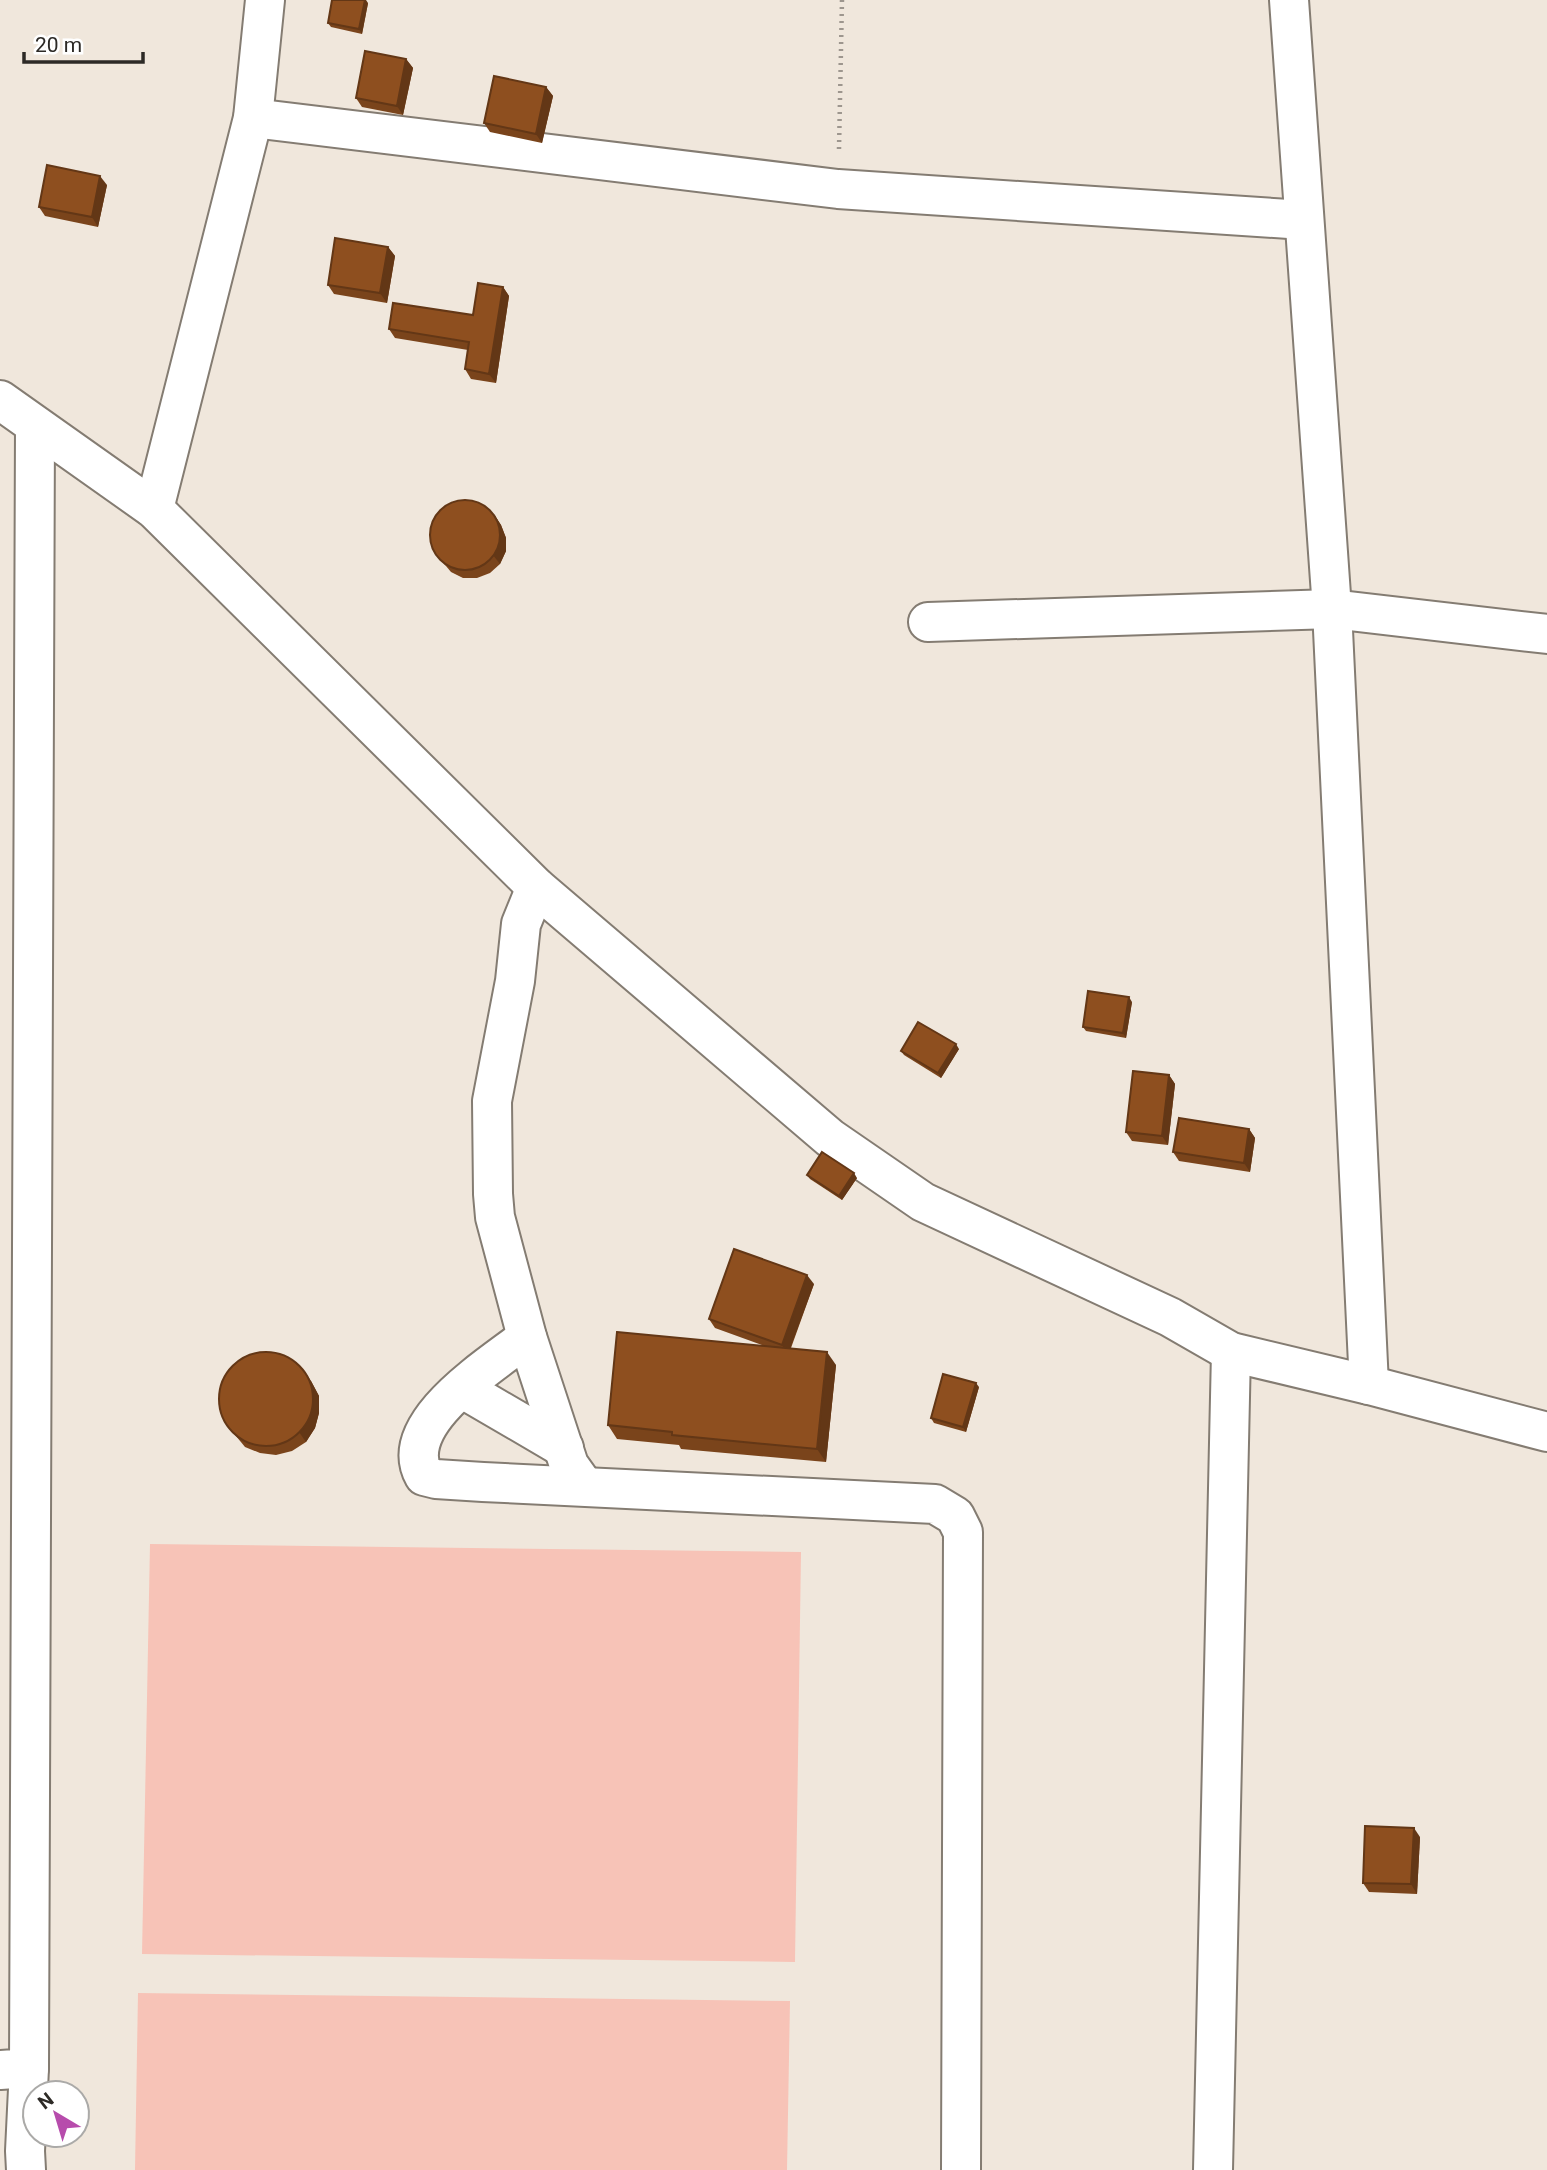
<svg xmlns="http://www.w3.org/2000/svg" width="1547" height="2170" font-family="Roboto,sans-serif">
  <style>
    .green { fill: #f7c3b7 }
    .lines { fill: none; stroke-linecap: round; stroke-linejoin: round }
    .minor-casing { stroke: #847c72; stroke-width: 42 }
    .path { stroke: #9d968e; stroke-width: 4.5; stroke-dasharray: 2 5; stroke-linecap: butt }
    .minor { stroke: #fff; stroke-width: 38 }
    .wall { fill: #7a441b }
    .shaded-wall { fill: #633716 }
    .building { fill: #8e4f1f; stroke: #633716; stroke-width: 2 }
  </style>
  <rect width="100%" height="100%" fill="#f0e7dc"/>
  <!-- green -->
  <g class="green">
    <polygon points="150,1544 801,1552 795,1962 142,1954"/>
    <polygon points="138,1993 790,2001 787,2170 135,2170"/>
  </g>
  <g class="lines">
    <defs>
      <g id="minor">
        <polyline points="1289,0 1332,609 1369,1385"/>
        <polyline points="253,118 838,189 1304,220"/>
        <polyline points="0,400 154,509 536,887 830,1138 923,1202 1170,1317 1231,1352 1369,1385 1547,1432"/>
        <polyline points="154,509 253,118 265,0"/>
        <polyline points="928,622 1332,609 1547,634"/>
        <polyline points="536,887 521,924 515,981 492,1101 493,1194 495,1217 527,1337 569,1465 584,1486"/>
        <path d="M527,1337C492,1365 395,1423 424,1476L436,1479L483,1482L935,1504L955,1516L963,1532L961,2170"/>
        <polyline points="463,1389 564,1448"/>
        <polyline points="0,2070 29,2068 35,426"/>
        <polyline points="26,2170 25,2151 29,2068"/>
        <polyline points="1213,2170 1231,1352"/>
      </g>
    </defs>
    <!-- minor casing -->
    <use href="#minor" class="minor-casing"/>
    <!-- path -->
    <polyline class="path" points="839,149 842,0"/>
    <!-- minor -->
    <use href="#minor" class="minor"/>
  </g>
  <!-- wall -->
  <g class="wall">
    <polygon points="368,3 362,34 331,27 328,23"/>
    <polygon points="406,59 413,68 403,115 362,107 356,98"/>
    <polygon points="546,87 553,96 542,143 490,132 484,123"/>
    <polygon points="107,185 98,227 45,216 39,207"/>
    <polygon points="388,247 395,256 387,303 334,294 328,285"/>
    <polygon points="503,287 509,296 496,383 471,379 465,369 468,350 395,338 389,329 473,315"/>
    <polygon points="495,516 501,525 506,538 506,551 500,564 490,573 477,578 463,578 451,572 435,553"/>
    <polygon points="1132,1002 1126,1038 1086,1031 1083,1027"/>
    <polygon points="959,1049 941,1078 904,1055 901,1051"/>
    <polygon points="1169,1075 1175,1084 1168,1145 1132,1141 1126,1132"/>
    <polygon points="1249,1129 1255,1138 1250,1172 1179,1161 1173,1152"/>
    <polygon points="807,1175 857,1178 842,1200 810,1179"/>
    <polygon points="814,1284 791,1348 836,1365 826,1462 681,1449 679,1445 617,1439 608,1425 765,1346 715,1328 709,1319"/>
    <polygon points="311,1381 319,1396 319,1413 315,1428 306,1442 292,1451 276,1455 260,1453 245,1447 227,1425"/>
    <polygon points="979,1387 966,1432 934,1423 931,1418"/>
    <polygon points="1420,1837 1417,1894 1369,1892 1363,1883"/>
  </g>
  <!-- shaded-wall -->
  <g class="shaded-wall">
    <polygon points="365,0 366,0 368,3 362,34 359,29"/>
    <polygon points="406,59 413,68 403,115 397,106"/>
    <polygon points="546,87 553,96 542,143 536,134"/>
    <polygon points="100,176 107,185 98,227 92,217"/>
    <polygon points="388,247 395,256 387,303 380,293"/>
    <polygon points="503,287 509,296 496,383 489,374"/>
    <polygon points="495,516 501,525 506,538 506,551 500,564 493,555"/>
    <polygon points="1129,997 1132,1002 1126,1038 1123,1033"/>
    <polygon points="956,1044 959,1049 941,1078 938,1073"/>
    <polygon points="1169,1075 1175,1084 1168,1145 1162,1136"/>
    <polygon points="1249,1129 1255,1138 1250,1172 1244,1163"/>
    <polygon points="854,1173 857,1178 842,1200 839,1196"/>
    <polygon points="807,1275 814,1284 788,1354 782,1345"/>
    <polygon points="827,1352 836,1365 826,1462 817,1449"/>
    <polygon points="305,1372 311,1381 319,1396 319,1413 315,1428 306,1442 299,1432"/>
    <polygon points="976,1383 979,1387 966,1432 963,1427"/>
    <polygon points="1414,1828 1420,1837 1417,1894 1411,1884"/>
  </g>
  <!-- building -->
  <g class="building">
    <polygon points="332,0 365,0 359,29 328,23"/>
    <polygon points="365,51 406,59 397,106 356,98"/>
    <polygon points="494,76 546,87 536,134 484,123"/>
    <polygon points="47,165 100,176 92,217 39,207"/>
    <polygon points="335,238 388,247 380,293 328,285"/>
    <polygon points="478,283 503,287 489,374 465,369 469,342 389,329 393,303 473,315"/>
    <circle cx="465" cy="535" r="35"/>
    <polygon points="1088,991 1129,997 1123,1033 1083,1027"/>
    <polygon points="918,1022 956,1044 938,1073 901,1051"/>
    <polygon points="1133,1071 1169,1075 1162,1136 1126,1132"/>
    <polygon points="1179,1118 1249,1129 1244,1163 1173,1152"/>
    <polygon points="822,1152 854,1173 839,1196 807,1175"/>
    <polygon points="734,1249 807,1275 782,1345 709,1319"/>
    <polygon points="617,1332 827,1352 817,1449 672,1435 672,1432 608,1425"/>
    <circle cx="266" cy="1399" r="47"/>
    <polygon points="943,1374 976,1383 963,1427 931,1418"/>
    <polygon points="1365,1826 1414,1828 1411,1884 1363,1883"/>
  </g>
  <!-- north arrow -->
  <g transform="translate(56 2114) rotate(322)"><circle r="33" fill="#ffffff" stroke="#abaaa8" stroke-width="2"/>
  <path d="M0-5L12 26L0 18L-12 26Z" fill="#b74cac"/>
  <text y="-10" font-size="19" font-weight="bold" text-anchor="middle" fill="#2d2a26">N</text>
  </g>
  <!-- scale -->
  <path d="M24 52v10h119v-10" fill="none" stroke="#2d2a26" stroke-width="3.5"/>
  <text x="35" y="52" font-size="21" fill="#2d2a26" stroke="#ffffff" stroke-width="5" paint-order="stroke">20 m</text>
</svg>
